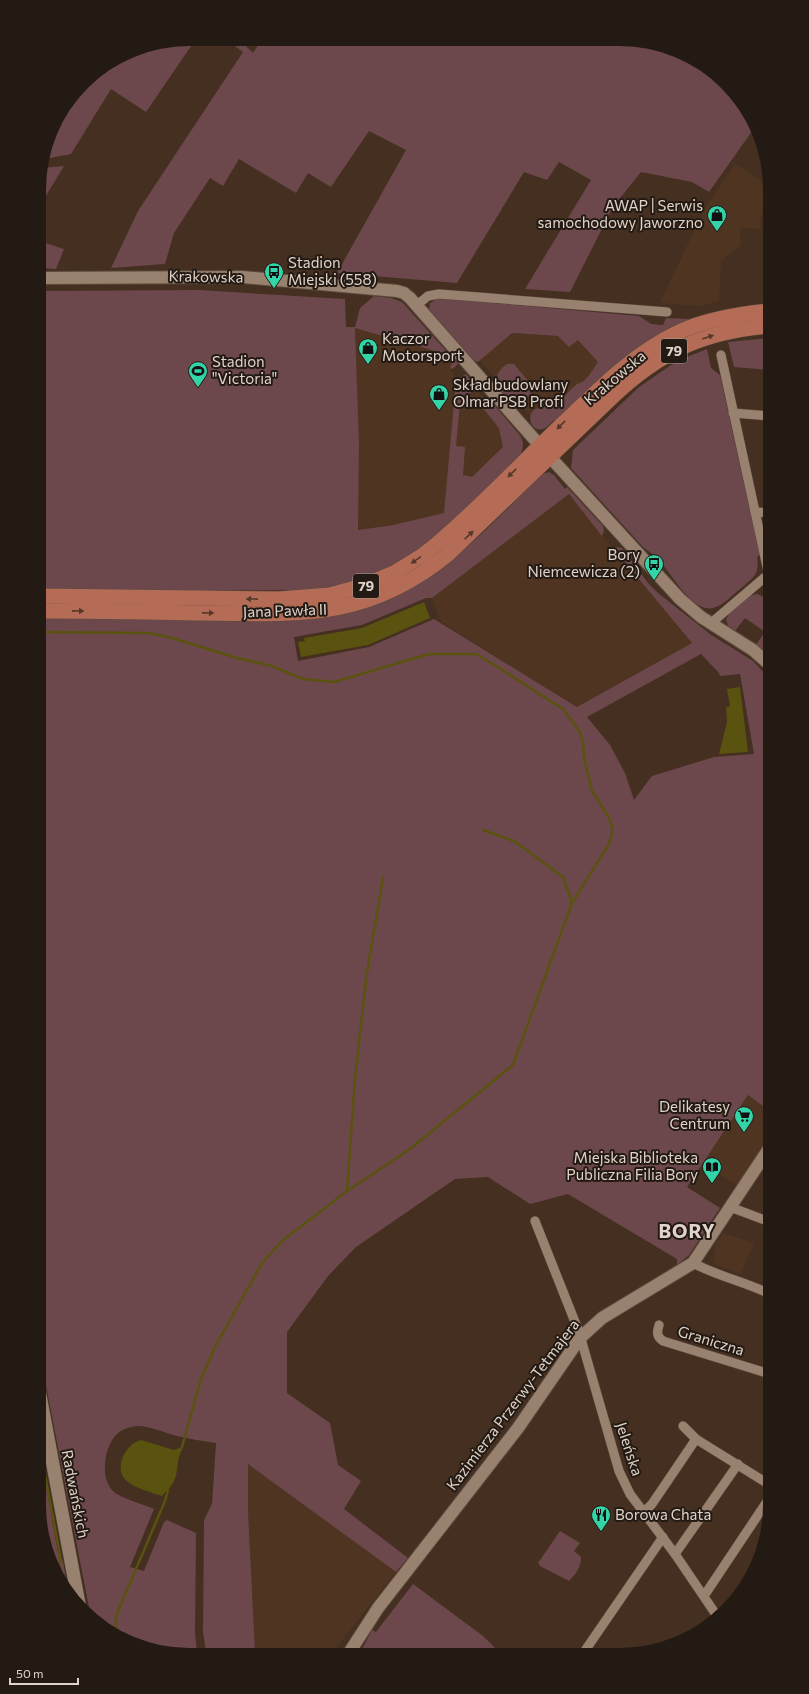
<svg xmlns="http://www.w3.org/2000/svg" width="809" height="1694" font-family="Commissioner,sans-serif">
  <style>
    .built { fill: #4f3521 }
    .green { fill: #6c484c; fill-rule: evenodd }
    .water { fill: #5a520f }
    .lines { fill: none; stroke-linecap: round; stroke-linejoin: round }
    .stream { stroke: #5a520f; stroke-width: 2.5 }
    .minor-casing { stroke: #5c4c3e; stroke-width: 10 }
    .tertiary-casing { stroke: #5c4c3e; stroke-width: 14 }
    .secondary-casing { stroke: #5c4c3e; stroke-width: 14 }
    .primary-casing { stroke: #5c4c3e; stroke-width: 16 }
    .minor { stroke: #998170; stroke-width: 9 }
    .tertiary { stroke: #998170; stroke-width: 12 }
    .secondary { stroke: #998170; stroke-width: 13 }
    .primary { stroke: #b56c56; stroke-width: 15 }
    .oneway { fill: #56372a }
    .labels { text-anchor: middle; stroke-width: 4; stroke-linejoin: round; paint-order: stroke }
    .shield { fill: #231a13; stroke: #a79c92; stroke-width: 1 }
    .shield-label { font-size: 14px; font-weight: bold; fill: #e0d3c9 }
    .poi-label { font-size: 15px; fill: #e0d3c9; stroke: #231a13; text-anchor: start }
    .street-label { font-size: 15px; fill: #e0d3c9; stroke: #231a13 }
    .district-label { font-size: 19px; font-weight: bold; letter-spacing: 1px; fill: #e0d3c9; stroke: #231a13 }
  </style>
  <rect width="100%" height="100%" fill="#442f20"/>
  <!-- built -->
  <g class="built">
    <polygon points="735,164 769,185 770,208 761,217 760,229 741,228 740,245 721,261 719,301 700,306 660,303 705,208"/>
    <polygon points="355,328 435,351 452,363 450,368 456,380 465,377 510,427 513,448 444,514 393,525 357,530 359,444"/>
    <polygon points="450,328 627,342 538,424"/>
    <polygon points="569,494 607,541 692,643 577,707 441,622 432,598"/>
    <polygon points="748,1095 770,1111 767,1124 770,1128 770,1135 738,1186 702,1163"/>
    <polygon points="723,1233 754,1243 741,1274 714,1264 715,1245"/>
    <polygon points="248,1463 396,1572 332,1653 255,1653 248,1511"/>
  </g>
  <!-- green -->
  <g class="green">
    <polygon points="189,39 196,39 146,112 111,89 71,154 45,159 54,123 90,76 132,50"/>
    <path d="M225,39H239L253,53L262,39L649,42C661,46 675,49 687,55C715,70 743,97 755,127L709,192L692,182L641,172L613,207L570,292L525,289L591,180L559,162L547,180L524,172L457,283L337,273L406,150L369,131L331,187L308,173L296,193L239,159L223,186L210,178L174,233L165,264L111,268L138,211L243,52Z"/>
    <polygon points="64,166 39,207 39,179 42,168"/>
    <polygon points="39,241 64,249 56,269 39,268"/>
    <path d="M199,290L345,299L346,327H355L360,308L374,296L391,298L402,302L458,364L453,369L450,368L452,363L435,351L355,328L359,444L358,530L393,525L444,513L456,380L466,374L475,385L474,389L460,403L456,446L465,447L463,475L472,477L503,447L499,428L478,402L481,398H488L519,434C524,441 524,445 521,454C481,493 442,539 393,567C371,579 345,585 321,590L39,591V291Z"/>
    <path d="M439,298L639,316L651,324L663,325L666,318L690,319C635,342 598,382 557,422L553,421C550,424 547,428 543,429C533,432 526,419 533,411C538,406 544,408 550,406C560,402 569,391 577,384C586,383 593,369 598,362L578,340L569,347L558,336L512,333L478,362L472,360L432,315L429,309L430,303Z"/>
    <polygon points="770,338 770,370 734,367 728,342"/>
    <path d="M707,349L711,368L720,375L760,555L757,557C760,575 753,578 740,589C732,595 723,606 713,608C691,613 670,570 656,557C653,554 648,551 644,548L571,468L573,450L639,387L677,361Z"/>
    <path d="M507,364H514L532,386C529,423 473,387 507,364Z"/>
    <path d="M549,472L554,475L565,489L567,487L603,526L604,531L602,536L569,494L432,598H426L362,625L294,637L298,661L369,647L434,619L577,707L692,643L613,548L616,547L622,548L648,583L658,593L710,634L753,661L770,679V1111L748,1095L687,1187L720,1208L689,1255L677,1265V1259L568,1194L530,1204L488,1177L455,1179L356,1247L328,1276L287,1332V1393L330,1423L338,1465L361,1481L344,1509L408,1558L396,1572L248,1464V1511L255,1653L206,1652L203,1632L204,1520L212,1504L216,1443C203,1441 190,1439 177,1436C166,1433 149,1426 138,1426C132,1426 123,1429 118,1433C104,1445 99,1479 114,1492C121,1498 145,1505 154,1509L130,1567L144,1571L164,1522L167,1520L196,1533L195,1633L197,1652H160L123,1640L91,1618L39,1349V617L295,620C315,618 335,617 355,611C433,591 487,528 542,474ZM701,654L719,673L720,676L740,674L754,754L714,757L652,776L634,800L625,773L610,745L587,717Z"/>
    <path d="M756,594C760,595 765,597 767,600C773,609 770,626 770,636L767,639L770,648V657L755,646L765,632L745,618L735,631L729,628L726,620C731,608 743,597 756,594Z"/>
    <path d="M39,1449L58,1552L63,1561L68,1591C36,1551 39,1497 39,1449Z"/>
    <path d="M560,1531L580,1543L574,1551L581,1557C581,1567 576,1574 569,1581L540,1566L538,1563Z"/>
    <polygon points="413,1584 483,1636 501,1654 360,1653 372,1630 376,1632"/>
  </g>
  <!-- water -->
  <g class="water">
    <polygon points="424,602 430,618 368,645 301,657 298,642 305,641 304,638 362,628"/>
    <polygon points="740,687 748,752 719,754 727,722 726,707 730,706 727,689"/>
    <path d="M141,1440L174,1450L182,1447V1450C176,1459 179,1471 174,1481C172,1486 166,1491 162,1496C153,1493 135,1488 128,1482C112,1470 125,1444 141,1440Z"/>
  </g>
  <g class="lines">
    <!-- stream -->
    <g class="stream">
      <polyline points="39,632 149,633 172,638 237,658 272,666 303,679 334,682 429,654 476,654 496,666 563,709 580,732 583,742 584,757 592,791 608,816 613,829 609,844 572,903 513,1065 410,1149 347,1191 282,1241 262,1263 216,1345 201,1379 182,1447"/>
      <polyline points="483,830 514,841 563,877 572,903"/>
      <polyline points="347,1190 355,1080 367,972 383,877"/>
      <polyline points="39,1443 60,1555 60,1563 57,1575"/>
      <polyline points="116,1635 116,1618 118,1611 165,1501 168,1490"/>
    </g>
    <defs>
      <g id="minor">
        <polyline points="417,305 428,296 439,294 667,312"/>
        <polyline points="733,413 770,416"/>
        <polyline points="755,512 770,513"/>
        <polyline points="710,624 764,578 769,576 721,355"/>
        <polyline points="730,1207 770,1222"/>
        <polyline points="535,1221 579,1332 619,1471 630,1494 675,1554 717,1616"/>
        <path d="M693,1263C717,1276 745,1282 770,1294"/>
        <path d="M659,1325C657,1332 656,1336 663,1341L770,1374"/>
        <polyline points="683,1426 696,1439 770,1485"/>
        <polyline points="643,1513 652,1504 696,1439"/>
        <polyline points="675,1554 738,1464"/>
        <polyline points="704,1596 770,1497"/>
        <polyline points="582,1655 663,1537"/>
      </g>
      <g id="tertiary">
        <polyline points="39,278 242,277 397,291 404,293 410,298 550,457 680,599 701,617 753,650 770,665"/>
        <polyline points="349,1653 378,1608 518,1428 580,1338 602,1318 693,1263 770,1147"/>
      </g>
      <polyline id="secondary" points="39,1390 79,1604"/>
      <g id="primary">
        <path d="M39,596L279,599L330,595L366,585L394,573L423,555L438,543C485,503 527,457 572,415C605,383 637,352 679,332C707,319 739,314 770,311"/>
        <path d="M39,611C93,611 146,612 200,613C297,614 366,621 447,555L612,397C660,352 703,331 770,326"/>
      </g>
    </defs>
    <!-- minor casing -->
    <use href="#minor" class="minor-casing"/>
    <!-- tertiary casing -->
    <use href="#tertiary" class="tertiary-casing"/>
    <!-- secondary casing -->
    <use href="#secondary" class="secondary-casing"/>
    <!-- primary casing -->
    <use href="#primary" class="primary-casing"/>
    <!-- minor -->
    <use href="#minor" class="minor"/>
    <!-- tertiary -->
    <use href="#tertiary" class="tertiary"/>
    <!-- secondary -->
    <use href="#secondary" class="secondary"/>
    <!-- primary -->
    <use href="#primary" class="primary"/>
  </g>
  <!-- one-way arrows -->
  <defs><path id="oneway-solid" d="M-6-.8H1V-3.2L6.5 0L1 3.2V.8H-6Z"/></defs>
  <g class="oneway">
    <use href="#oneway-solid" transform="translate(708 337) rotate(-19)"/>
    <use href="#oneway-solid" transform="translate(561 425) rotate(136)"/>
    <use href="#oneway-solid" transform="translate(512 473) rotate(136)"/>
    <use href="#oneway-solid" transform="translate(469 535) rotate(-43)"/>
    <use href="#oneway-solid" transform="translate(416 560) rotate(146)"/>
    <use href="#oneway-solid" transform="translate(252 599) rotate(-179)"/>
    <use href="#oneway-solid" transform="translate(78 611) rotate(1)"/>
    <use href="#oneway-solid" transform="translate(208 613) rotate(1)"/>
  </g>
  <!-- icons -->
  <defs>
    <symbol id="shop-pin" viewBox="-11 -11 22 30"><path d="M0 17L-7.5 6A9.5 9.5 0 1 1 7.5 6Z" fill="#32d4a8" stroke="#231a13"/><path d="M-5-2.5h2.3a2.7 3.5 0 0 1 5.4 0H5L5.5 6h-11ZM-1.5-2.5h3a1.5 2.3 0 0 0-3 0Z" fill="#111"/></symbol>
    <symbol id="bus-pin" viewBox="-11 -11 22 30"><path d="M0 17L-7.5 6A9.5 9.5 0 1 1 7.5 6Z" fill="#32d4a8" stroke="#231a13"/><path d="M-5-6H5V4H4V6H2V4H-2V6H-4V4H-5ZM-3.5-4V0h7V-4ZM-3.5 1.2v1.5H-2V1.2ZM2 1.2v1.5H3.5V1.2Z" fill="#111"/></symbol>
    <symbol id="stadium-pin" viewBox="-11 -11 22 30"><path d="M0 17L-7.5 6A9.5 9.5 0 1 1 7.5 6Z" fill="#32d4a8" stroke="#231a13"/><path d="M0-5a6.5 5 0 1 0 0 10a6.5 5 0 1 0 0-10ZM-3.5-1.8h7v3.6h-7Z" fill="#111"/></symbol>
    <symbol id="supermarket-pin" viewBox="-11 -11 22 30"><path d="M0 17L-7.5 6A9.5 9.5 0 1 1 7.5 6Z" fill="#32d4a8" stroke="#231a13"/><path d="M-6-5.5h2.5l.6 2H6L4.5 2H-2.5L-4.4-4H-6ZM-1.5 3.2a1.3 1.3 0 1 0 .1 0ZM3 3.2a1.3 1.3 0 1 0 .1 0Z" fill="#111"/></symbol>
    <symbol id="library-pin" viewBox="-11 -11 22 30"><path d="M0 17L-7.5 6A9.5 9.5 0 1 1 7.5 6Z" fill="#32d4a8" stroke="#231a13"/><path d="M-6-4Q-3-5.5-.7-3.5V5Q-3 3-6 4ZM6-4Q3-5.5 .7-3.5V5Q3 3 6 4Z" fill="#111"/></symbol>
    <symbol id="restaurant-pin" viewBox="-11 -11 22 30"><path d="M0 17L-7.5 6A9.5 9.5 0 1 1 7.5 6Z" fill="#32d4a8" stroke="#231a13"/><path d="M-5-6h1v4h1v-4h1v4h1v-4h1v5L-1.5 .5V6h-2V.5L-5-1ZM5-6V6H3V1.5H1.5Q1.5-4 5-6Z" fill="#111"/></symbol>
  </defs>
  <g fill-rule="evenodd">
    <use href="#shop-pin" x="706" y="204" width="22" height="30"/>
    <use href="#bus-pin" x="263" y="261" width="22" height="30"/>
    <use href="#shop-pin" x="357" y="337" width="22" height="30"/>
    <use href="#stadium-pin" x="187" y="360" width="22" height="30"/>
    <use href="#shop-pin" x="428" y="383" width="22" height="30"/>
    <use href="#bus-pin" x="643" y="553" width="22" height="30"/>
    <use href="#supermarket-pin" x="733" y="1105" width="22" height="30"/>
    <use href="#library-pin" x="701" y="1156" width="22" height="30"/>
    <use href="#restaurant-pin" x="590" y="1504" width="22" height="30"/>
  </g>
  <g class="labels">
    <!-- shield labels -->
    <g class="shield">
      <rect x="661" y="339" width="26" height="24" rx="3"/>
      <rect x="353" y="574" width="26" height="24" rx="3"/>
    </g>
    <g class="shield-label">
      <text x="674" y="356">79</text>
      <text x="366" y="591">79</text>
    </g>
    <!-- poi labels -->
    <g class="poi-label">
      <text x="703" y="211" text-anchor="end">AWAP | Serwis<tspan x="703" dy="17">samochodowy Jaworzno</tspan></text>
      <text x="288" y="268">Stadion<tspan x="288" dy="17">Miejski (558)</tspan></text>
      <text x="382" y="344">Kaczor<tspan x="382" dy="17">Motorsport</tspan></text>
      <text x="212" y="367">Stadion<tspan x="212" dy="17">"Victoria"</tspan></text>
      <text x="453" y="390">Skład budowlany<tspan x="453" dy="17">Olmar PSB Profi</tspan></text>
      <text x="640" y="560" text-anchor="end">Bory<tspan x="640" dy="17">Niemcewicza (2)</tspan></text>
      <text x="730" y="1112" text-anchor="end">Delikatesy<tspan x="730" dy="17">Centrum</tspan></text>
      <text x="698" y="1163" text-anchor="end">Miejska Biblioteka<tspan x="698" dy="17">Publiczna Filia Bory</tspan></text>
      <text x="615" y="1520">Borowa Chata</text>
    </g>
    <!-- street labels -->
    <g class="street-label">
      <text transform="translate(206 277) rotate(1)" y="5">Krakowska</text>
      <text transform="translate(615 378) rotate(-40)" y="5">Krakowska</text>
      <text transform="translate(285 611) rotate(-2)" y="5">Jana Pawła II</text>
      <text transform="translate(711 1341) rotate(17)" y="5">Graniczna</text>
      <text transform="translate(513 1405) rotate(-53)" y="5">Kazimierza Przerwy-Tetmajera</text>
      <text transform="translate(629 1449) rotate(72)" y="5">Jeleńska</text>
      <text transform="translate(75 1494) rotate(79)" y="5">Radwańskich</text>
    </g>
    <!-- district labels -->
    <g class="district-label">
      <text x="687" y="1238">BORY</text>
    </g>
  </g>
  <!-- crop -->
  <path d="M0 0H809V1694H0ZM189 46H620A143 143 0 0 1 763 189V1505A143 143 0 0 1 620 1648H189A143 143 0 0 1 46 1505V189A143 143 0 0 1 189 46Z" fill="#231a13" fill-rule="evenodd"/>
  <!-- scale -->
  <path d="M10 1678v6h68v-6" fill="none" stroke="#e0d3c9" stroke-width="2"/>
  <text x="16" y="1678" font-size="12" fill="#e0d3c9" stroke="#231a13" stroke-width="3" paint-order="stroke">50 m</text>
</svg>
